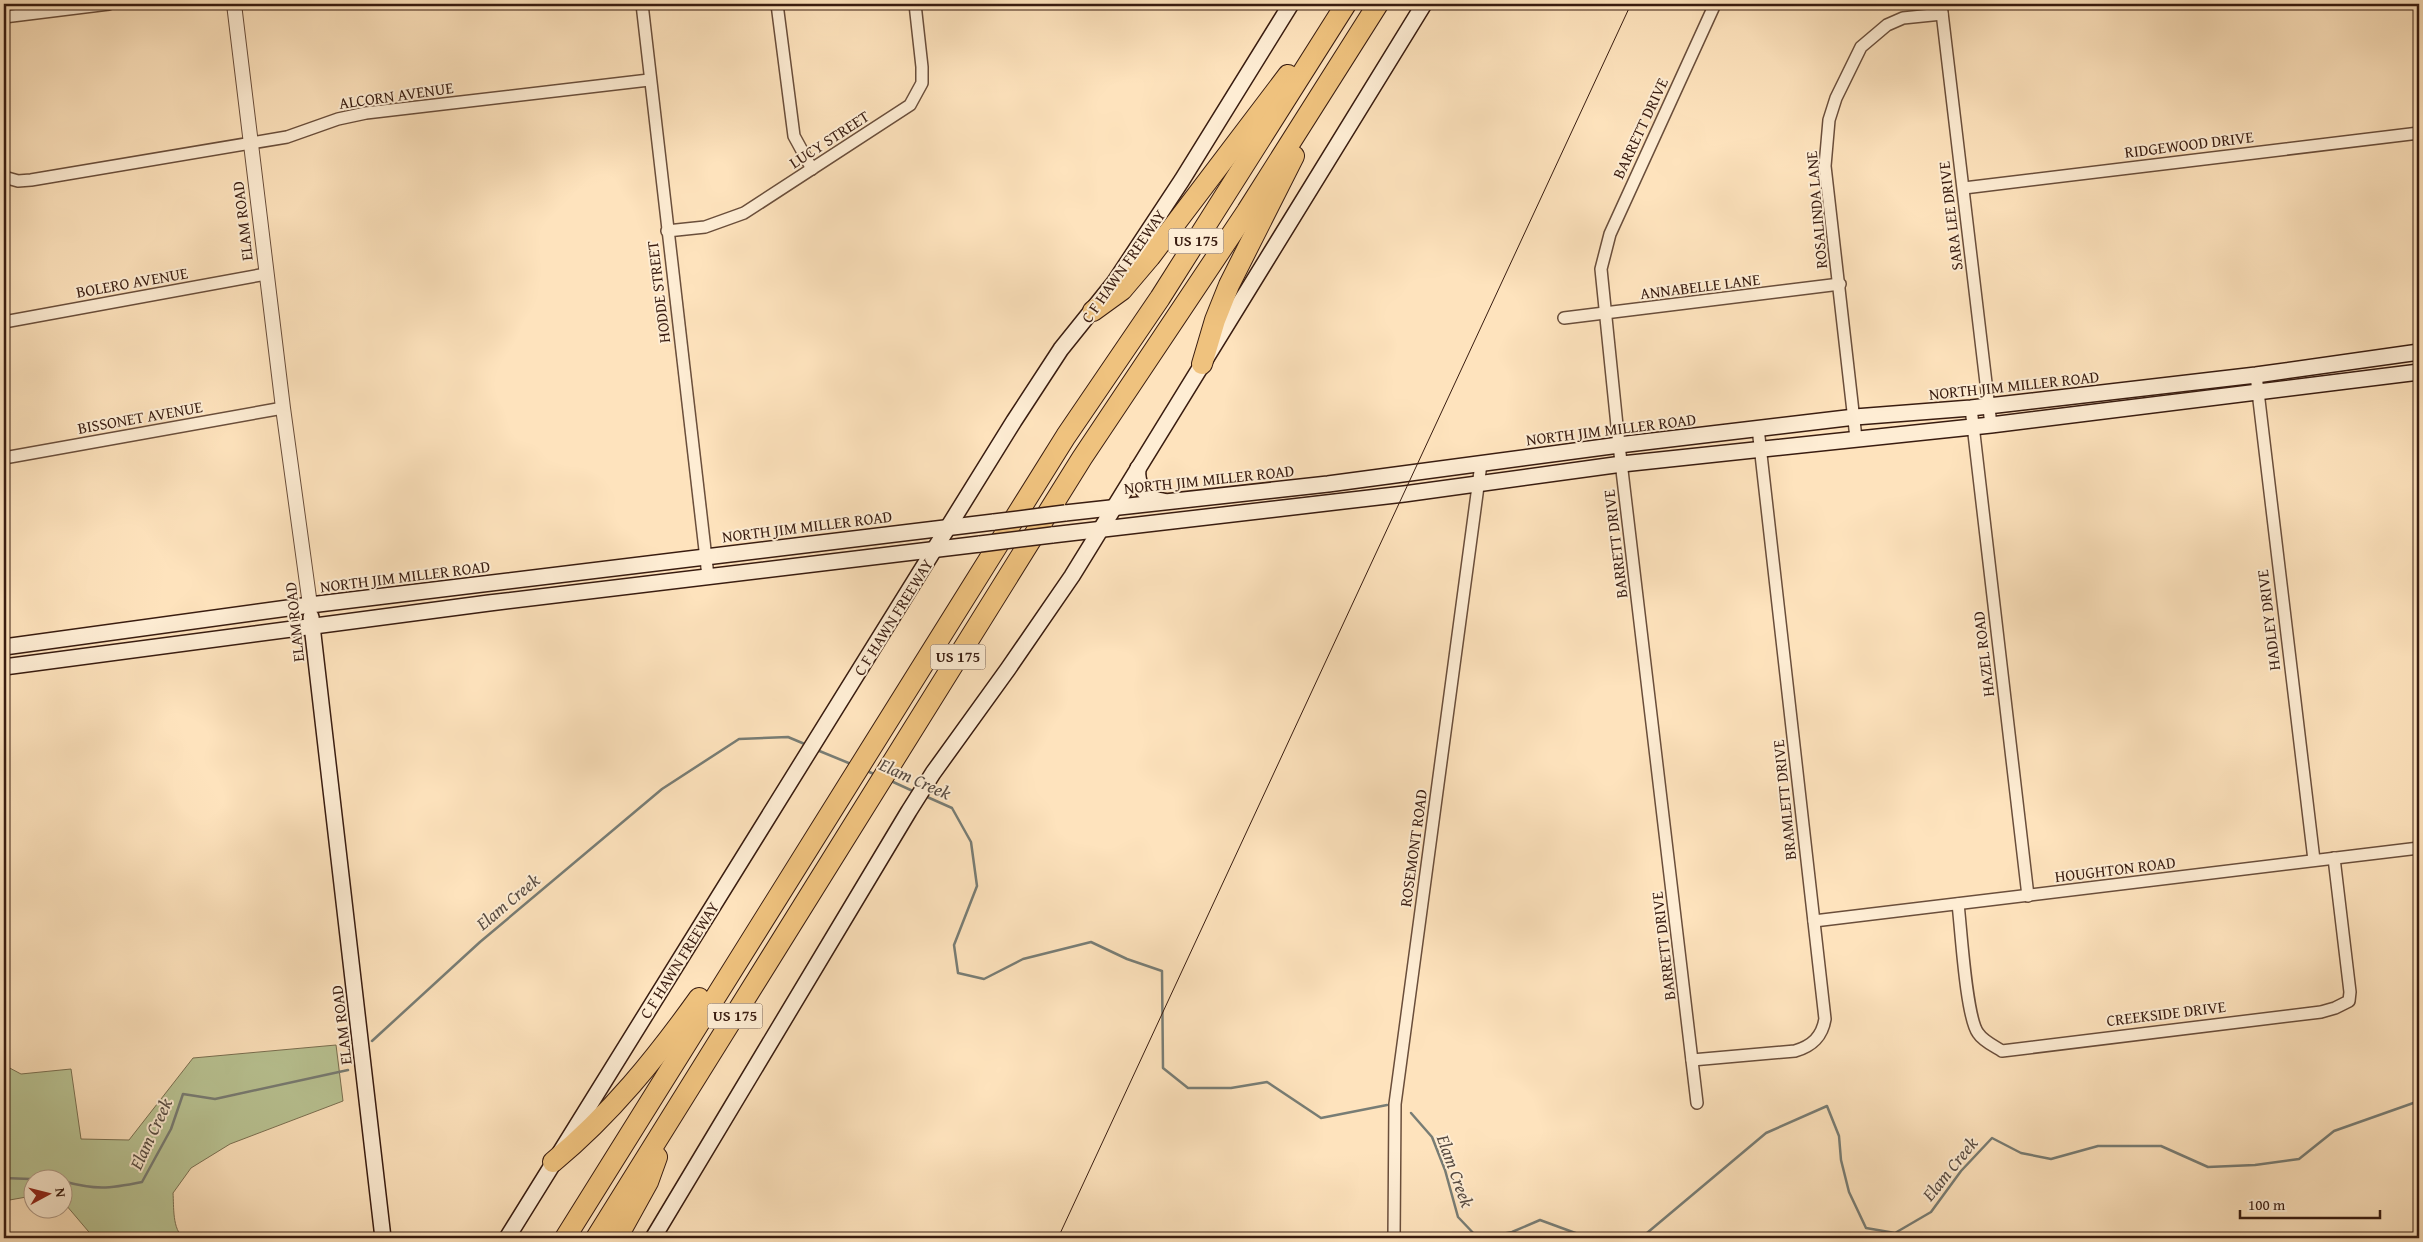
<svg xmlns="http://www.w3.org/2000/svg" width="2423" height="1242" font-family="'Gentium Book Plus',serif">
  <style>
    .green { fill: #bac595; stroke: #7a7052 }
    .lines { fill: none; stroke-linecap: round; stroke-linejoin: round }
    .stream { stroke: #787d75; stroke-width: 2.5 }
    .minor-casing { stroke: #6a4e3b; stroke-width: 14 }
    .tertiary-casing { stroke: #6a4e3b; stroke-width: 16 }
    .secondary-casing { stroke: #391c10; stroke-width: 18 }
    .motorway-casing { stroke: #391c10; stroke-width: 22 }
    .minor { stroke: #feedd4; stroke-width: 11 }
    .tertiary { stroke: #feedd4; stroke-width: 14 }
    .secondary { stroke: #feedd4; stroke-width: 15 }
    .motorway { stroke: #efc27e; stroke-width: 20 }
    .tram { stroke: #391c10; stroke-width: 1 }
    .secondary-bridge-casing { stroke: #391c10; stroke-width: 18; stroke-linecap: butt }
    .secondary-bridge { stroke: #feedd4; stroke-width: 15 }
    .labels { text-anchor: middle; stroke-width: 4; stroke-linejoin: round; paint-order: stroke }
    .shield { fill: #feedd4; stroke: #745b4b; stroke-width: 1 }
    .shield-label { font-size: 15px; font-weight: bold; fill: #391c10 }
    .street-label { font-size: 16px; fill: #391c10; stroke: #feedd4 }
    .water-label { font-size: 18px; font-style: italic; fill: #584c43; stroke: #feedd4 }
  </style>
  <rect width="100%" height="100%" fill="#fee3bd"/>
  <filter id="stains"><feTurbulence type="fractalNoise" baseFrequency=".004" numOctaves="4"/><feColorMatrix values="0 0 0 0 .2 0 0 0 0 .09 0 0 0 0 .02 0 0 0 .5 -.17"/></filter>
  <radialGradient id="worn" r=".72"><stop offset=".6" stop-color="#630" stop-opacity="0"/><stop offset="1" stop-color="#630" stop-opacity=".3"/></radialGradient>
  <!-- green -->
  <path class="green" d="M336,1045L343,1101L230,1144L191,1168L173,1193C174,1206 172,1230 184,1238H94L66,1205L63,1203L62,1180H32V1196L4,1201V1065L21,1074L71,1069L81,1139L129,1140L193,1058Z"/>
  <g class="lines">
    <!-- stream -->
    <g class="stream">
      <polyline points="817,750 851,764"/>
      <polyline points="865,770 876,775"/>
      <polyline points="891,781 915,792"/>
      <polyline points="925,796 952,808 971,842 977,886 954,945 958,973 984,979 1023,959 1091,942 1127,959 1162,971 1163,1068 1188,1088 1231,1088 1267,1082 1321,1118 1387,1105"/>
      <polyline points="372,1041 480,942 662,789 739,739 788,737 807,745"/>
      <polyline points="1411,1113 1432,1137 1445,1170 1458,1217 1478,1238"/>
      <polyline points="4,1178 57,1180"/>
      <path d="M62,1181C96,1190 108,1189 142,1182L171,1129L183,1094L215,1099L348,1070"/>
      <polyline points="1482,1238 1512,1232 1540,1220 1589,1238"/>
      <polyline points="1641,1238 1766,1133 1827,1106 1839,1136 1841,1160 1849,1192 1866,1228 1895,1233 1931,1212 1961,1171 1992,1138 2021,1153 2051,1159 2098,1146 2161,1146 2208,1167 2255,1165 2299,1159 2334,1131 2419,1101"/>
    </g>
    <defs>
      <g id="minor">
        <polyline points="642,4 708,576"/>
        <polyline points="777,4 794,136 812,169"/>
        <polyline points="1941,4 1991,425"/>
        <polyline points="4,17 109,4"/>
        <polyline points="4,177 18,181 31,180 287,137 338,119 366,113 649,80"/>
        <polyline points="1964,188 2419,133"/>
        <polyline points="667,231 705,227 744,213 910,105 922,83 922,67 915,4"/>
        <polyline points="1564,318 1840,284"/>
        <polyline points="4,322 266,274"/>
        <polyline points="2256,375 2314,860"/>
        <polyline points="1971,408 2028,896"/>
        <polyline points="1856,438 1825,166 1829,120 1836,98 1861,47 1887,25 1903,18 1942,14"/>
        <polyline points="4,458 283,408"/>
        <path d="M1958,904C1961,928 1966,1017 1978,1033C1983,1041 1994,1046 2002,1051L2321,1012L2335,1008L2349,1001L2350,992L2334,858"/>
        <polyline points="1814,921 2419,848"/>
        <path d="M1692,1060L1795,1051C1812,1046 1822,1037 1825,1019L1758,428"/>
        <polyline points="1697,1103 1619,445 1601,269 1610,234 1715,4"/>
        <polyline points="1394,1238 1395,1104 1481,464"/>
      </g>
      <polyline id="tertiary" points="234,4 283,408 310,605"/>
      <g id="secondary">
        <path d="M1138,468C1136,485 1146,500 1163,501"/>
        <polyline points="1065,513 1328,484 1619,445 1855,417 1971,408 2256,375 2419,352"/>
        <polyline points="1052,535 1404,494 1622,464 1991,425 2419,372"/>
        <polyline points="311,617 383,1238"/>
        <polyline points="4,647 310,605 994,522"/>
        <polyline points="4,667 489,603 980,544"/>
        <polyline points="507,1238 1014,421 1061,349 1114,283 1182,180 1291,4"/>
        <polyline points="653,1238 909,811 933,773 1008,669 1072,576 1424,4"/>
      </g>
      <g id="motorway">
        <polyline points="1093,311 1122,290 1150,257 1288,75"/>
        <polyline points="1202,364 1215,320 1229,285 1294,156"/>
        <path d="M553,1162C611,1114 656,1058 699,998"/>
        <polyline points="565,1238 1066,436 1160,298 1346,4"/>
        <polyline points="596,1238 1082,458 1247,211 1378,4"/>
        <polyline points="617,1238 648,1182 657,1157"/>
      </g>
    </defs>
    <!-- minor casing -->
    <use href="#minor" class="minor-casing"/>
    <!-- tertiary casing -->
    <use href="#tertiary" class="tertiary-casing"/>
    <!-- secondary casing -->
    <use href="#secondary" class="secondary-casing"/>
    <!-- motorway casing -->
    <use href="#motorway" class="motorway-casing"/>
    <!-- minor -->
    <use href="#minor" class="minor"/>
    <!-- tertiary -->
    <use href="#tertiary" class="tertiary"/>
    <!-- secondary -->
    <use href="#secondary" class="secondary"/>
    <!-- motorway -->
    <use href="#motorway" class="motorway"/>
    <!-- tram -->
    <polyline class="tram" points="1058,1238 1631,4"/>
    <defs>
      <g id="secondary-bridge">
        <polyline points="994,522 1065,513"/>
        <polyline points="980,544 1052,535"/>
      </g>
    </defs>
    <!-- secondary-bridge casing -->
    <use href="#secondary-bridge" class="secondary-bridge-casing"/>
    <!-- secondary-bridge -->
    <use href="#secondary-bridge" class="secondary-bridge"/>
  </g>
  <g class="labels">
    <!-- shield labels -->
    <g class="shield">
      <rect x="1168.5" y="228.5" width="55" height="25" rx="4"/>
      <rect x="930.5" y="644.5" width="55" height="25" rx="4"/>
      <rect x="707.5" y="1003.5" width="55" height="25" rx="4"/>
    </g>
    <g class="shield-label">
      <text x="1196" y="246">US 175</text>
      <text x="958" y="662">US 175</text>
      <text x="735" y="1021">US 175</text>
    </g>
    <!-- street labels -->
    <g class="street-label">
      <text transform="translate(396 95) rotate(-8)" y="6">ALCORN AVENUE</text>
      <text transform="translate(1640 128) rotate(-65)" y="6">BARRETT DRIVE</text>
      <text transform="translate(829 139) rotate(-33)" y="6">LUCY STREET</text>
      <text transform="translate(2189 144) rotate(-7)" y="6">RIDGEWOOD DRIVE</text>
      <text transform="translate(1816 210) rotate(-95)" y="6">ROSALINDA LANE</text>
      <text transform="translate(1950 216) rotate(-97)" y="6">SARA LEE DRIVE</text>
      <text transform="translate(242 221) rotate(-97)" y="6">ELAM ROAD</text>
      <text transform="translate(1123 266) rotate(-55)" y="6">C F HAWN FREEWAY</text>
      <text transform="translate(132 282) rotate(-10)" y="6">BOLERO AVENUE</text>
      <text transform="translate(1700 286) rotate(-7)" y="6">ANNABELLE LANE</text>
      <text transform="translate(658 292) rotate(-97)" y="6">HODDE STREET</text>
      <text transform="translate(2014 385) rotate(-6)" y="6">NORTH JIM MILLER ROAD</text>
      <text transform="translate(140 417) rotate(-10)" y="6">BISSONET AVENUE</text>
      <text transform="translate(1611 429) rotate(-7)" y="6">NORTH JIM MILLER ROAD</text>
      <text transform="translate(1209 479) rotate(-6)" y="6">NORTH JIM MILLER ROAD</text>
      <text transform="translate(807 526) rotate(-7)" y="6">NORTH JIM MILLER ROAD</text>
      <text transform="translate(1615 544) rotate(-97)" y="6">BARRETT DRIVE</text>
      <text transform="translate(405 576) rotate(-7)" y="6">NORTH JIM MILLER ROAD</text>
      <text transform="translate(893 617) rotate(-58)" y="6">C F HAWN FREEWAY</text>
      <text transform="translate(2268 620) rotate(-97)" y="6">HADLEY DRIVE</text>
      <text transform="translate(294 622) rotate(-96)" y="6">ELAM ROAD</text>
      <text transform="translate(1983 654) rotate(-97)" y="6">HAZEL ROAD</text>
      <text transform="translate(1784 800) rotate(-96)" y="6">BRAMLETT DRIVE</text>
      <text transform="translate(1413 848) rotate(-82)" y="6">ROSEMONT ROAD</text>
      <text transform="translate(2115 869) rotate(-7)" y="6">HOUGHTON ROAD</text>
      <text transform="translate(1663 946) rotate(-97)" y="6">BARRETT DRIVE</text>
      <text transform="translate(679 960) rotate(-58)" y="6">C F HAWN FREEWAY</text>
      <text transform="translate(2166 1013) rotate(-7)" y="6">CREEKSIDE DRIVE</text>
      <text transform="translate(341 1025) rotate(-97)" y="6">ELAM ROAD</text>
    </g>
    <!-- water labels -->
    <g class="water-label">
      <text transform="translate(915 779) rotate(24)" y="6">Elam Creek</text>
      <text transform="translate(508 902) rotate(-40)" y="6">Elam Creek</text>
      <text transform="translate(151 1134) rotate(-65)" y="6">Elam Creek</text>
      <text transform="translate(1950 1169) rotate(-51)" y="6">Elam Creek</text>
      <text transform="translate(1455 1171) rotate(70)" y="6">Elam Creek</text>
    </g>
  </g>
  <!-- margin -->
  <rect width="2423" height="1242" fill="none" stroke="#fee3bd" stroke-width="20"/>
  <rect x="5" y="5" width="2413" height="1232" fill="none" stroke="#391c10" stroke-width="2.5"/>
  <rect x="10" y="10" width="2403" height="1222" fill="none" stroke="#391c10"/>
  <!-- north arrow -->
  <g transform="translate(48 1194) rotate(83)"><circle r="24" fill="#feedd4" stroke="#af9986"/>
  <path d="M0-4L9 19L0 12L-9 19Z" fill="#8f2418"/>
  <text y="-8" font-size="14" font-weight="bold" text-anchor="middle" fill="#391c10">N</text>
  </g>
  <!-- scale -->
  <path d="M2240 1210v8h140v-8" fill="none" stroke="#391c10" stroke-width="2.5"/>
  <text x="2248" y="1210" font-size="15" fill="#391c10" stroke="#feedd4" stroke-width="4" paint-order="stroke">100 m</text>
  <rect width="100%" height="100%" filter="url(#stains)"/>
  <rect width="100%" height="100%" fill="url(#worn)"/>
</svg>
